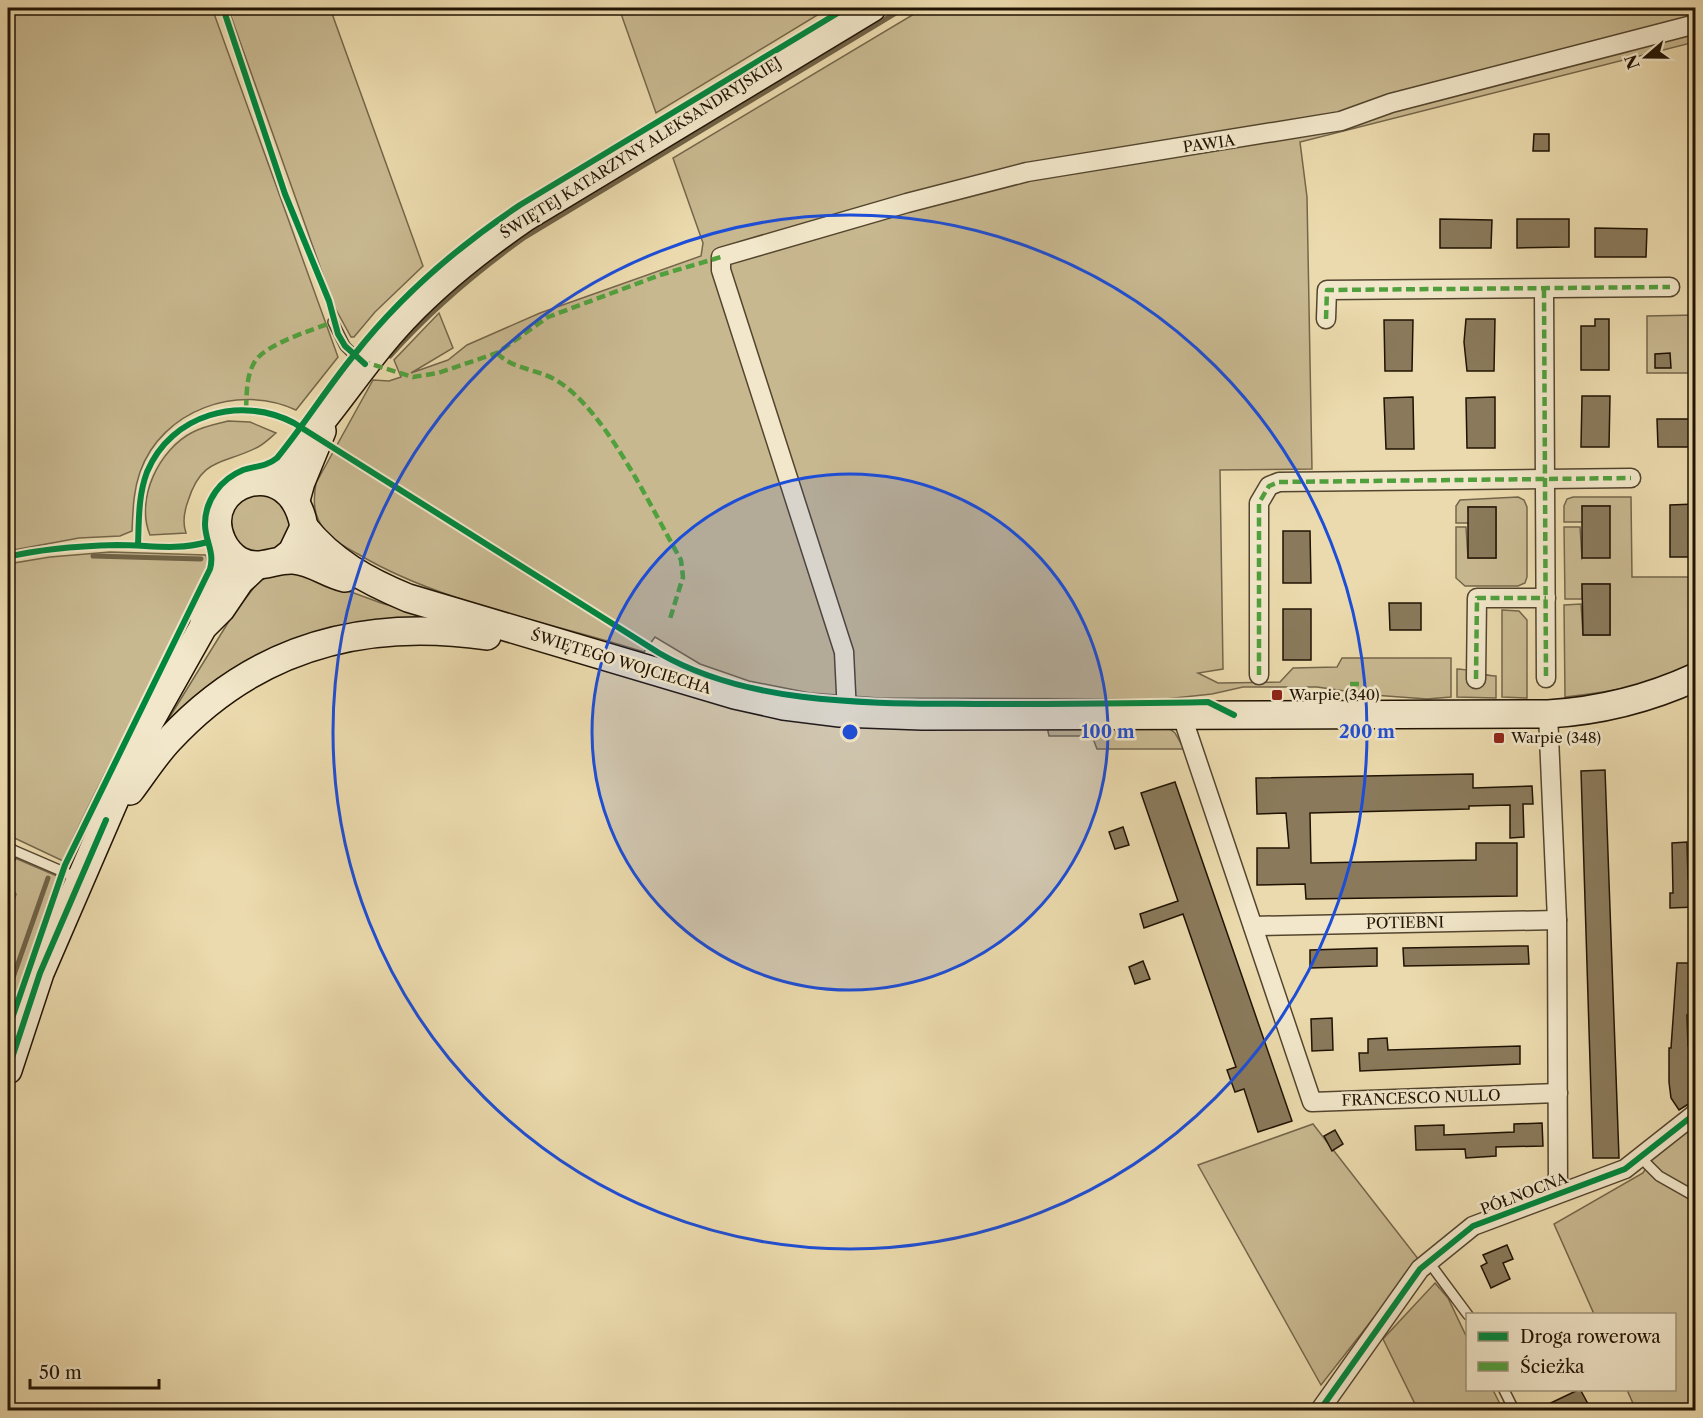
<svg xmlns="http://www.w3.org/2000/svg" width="1703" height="1418" font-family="'Libre Caslon Text',serif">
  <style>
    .green { fill: #c8b890; stroke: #74664a; stroke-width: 1.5 }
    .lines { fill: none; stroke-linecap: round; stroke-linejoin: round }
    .stream { stroke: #706246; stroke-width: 5 }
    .building { fill: #8a7a5b; stroke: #201303; stroke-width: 1.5 }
    .lane-casing { stroke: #53452e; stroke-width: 12 }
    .street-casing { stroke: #53452e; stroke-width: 21 }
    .secondary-casing { stroke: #201303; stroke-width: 30 }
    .lane { stroke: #f2e7ca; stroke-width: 9 }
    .street { stroke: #f2e7ca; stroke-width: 18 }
    .secondary { stroke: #f2e7ca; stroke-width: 27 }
    .quiet { stroke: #50a03d; stroke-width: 4.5; stroke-dasharray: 9 4.5; stroke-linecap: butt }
    .cycleway-casing { stroke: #f2e7ca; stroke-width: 10 }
    .cycleway { stroke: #00873e; stroke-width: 6 }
    .ring { fill: none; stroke: #1d4ed8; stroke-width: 3 }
    .poi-dot { fill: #8f2418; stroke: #f2e7ca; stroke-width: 2 }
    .labels { text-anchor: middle; stroke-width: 5; stroke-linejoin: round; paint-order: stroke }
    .street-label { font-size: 15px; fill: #201303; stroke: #f2e7ca }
    .poi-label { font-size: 15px; fill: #201303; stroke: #f2e7ca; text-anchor: start }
    .centre { fill: #1d4ed8; stroke: #f2e7ca; stroke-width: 3 }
    .ring-label { font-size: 18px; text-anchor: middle; font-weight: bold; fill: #1d4ed8; stroke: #f2e7ca; stroke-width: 5; stroke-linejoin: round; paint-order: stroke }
  </style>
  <rect width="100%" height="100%" fill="#ebdaad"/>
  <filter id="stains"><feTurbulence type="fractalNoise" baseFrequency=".00333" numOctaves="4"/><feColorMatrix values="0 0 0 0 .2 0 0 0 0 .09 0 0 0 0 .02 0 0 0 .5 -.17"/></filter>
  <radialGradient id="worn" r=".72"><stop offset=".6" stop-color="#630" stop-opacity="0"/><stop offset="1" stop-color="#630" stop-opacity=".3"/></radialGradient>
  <!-- green -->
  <g class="green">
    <path d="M8,8H212L338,357L296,410C238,383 162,410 140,472C133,492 133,511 132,531L120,536L79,538L8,551Z"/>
    <polygon points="228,8 330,8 423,266 375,312 354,337 351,337 334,306"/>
    <polygon points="619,8 829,8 656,113"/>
    <path d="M924,8H1695V42L1300,142L1307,197L1312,469L1220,470L1223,669L1198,673L1218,683L1280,682L1293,668L1337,667L1342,658H1451V697L1427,699L1373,695L1317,687H1243L1212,694L1165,699L879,698L810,693L749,681L700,664L655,637L644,652C552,622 441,604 358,554C347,548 333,541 325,531C313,515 313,501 316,483L373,380L389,381L401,377L394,360L439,313L453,348L411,373L448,360L467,345L540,313L701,256L703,243L673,158Z"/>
    <polygon points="1695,315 1695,373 1647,373 1647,316"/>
    <path d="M228,421L250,422L276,433C270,438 264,444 258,447C224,465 202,456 188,501C184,512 182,522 186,533L150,535C135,499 159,449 193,432C204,426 216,424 228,421Z"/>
    <polygon points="253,485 297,507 283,555 239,554 225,510"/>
    <polygon points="1518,497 1524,500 1527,507 1527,577 1525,583 1518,586 1465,586 1456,578 1456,527 1466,527 1468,558 1496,558 1496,507 1468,507 1470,523 1456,523 1456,506 1460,500"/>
    <path d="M1573,497H1631L1632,577H1695V664C1654,685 1610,692 1565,697L1564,605L1581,604L1583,635H1610V584H1582V599H1565L1564,527H1580L1582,558L1610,506H1582L1584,522H1564V506L1567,499Z"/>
    <path d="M110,552L206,555L208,564C166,666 107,760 63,861L8,835V564L50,557Z"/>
    <polygon points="284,572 297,572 381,603 443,620 336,630 148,752 234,613 260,580"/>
    <polygon points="1502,610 1519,611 1527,620 1527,698 1502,697"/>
    <path d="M1457,669C1471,669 1482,676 1496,676V698L1457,697Z"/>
    <polygon points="1166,726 1175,733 1184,749 1097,749 1092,736 1049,736 1047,727"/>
    <polygon points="8,855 57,876 8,1018 8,919 16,894 8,882"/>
    <polygon points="1695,1121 1695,1410 1636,1410 1627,1390 1674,1390 1674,1314 1594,1314 1554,1224 1643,1173 1655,1153"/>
    <polygon points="1313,1124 1419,1260 1321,1385 1198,1165"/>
    <polygon points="1435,1283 1448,1298 1467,1338 1468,1390 1493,1390 1503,1410 1418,1410 1383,1339"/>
  </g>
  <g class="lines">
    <!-- stream -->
    <g class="stream">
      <path d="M390,356C431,310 475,273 525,237L904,8"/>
      <polyline points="93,556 201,559"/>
      <polyline points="8,992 48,878"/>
    </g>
  </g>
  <!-- building -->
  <g class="building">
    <polygon points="1534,134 1549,134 1549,151 1533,151"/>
    <polygon points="1440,219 1492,220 1491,248 1440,248"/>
    <polygon points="1517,219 1569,219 1569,247 1517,248"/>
    <polygon points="1595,228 1647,229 1646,257 1595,257"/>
    <polygon points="1466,319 1495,319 1494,371 1467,371 1464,342"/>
    <polygon points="1595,319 1609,319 1609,370 1581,370 1581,326 1595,326"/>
    <polygon points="1384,320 1413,320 1412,371 1385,371"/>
    <polygon points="1670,353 1671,368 1655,368 1655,354"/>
    <polygon points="1582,396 1610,396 1609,447 1581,447"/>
    <polygon points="1413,397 1414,449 1386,449 1384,398"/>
    <polygon points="1495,397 1495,448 1467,448 1466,398"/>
    <polygon points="1657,419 1695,419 1695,447 1658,447"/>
    <polygon points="1695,504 1695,557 1670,557 1670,505"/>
    <rect x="1582" y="506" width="28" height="52"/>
    <rect x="1468" y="507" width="28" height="51"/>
    <polygon points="1283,531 1310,531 1311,583 1283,583"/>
    <polygon points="1582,584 1610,584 1610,635 1583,635"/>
    <polygon points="1389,603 1421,603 1421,630 1390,630"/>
    <rect x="1283" y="609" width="28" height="51"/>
    <polygon points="1605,770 1619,1158 1593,1158 1581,771"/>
    <polygon points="1473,774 1473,788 1532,786 1533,804 1523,804 1524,837 1510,838 1510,805 1469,806 1469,809 1310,813 1311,863 1476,860 1476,843 1517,843 1517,896 1306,899 1305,884 1257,885 1257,848 1289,848 1286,813 1257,814 1256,778"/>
    <polygon points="1175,782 1292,1121 1258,1132 1244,1089 1235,1092 1227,1070 1236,1067 1183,914 1144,928 1140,914 1178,901 1141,793"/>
    <polygon points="1123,827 1129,845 1115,849 1109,832"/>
    <polygon points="1687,842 1688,879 1695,879 1695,907 1670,908 1670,893 1673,893 1672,843"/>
    <polygon points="1517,946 1528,946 1529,964 1404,966 1403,948"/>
    <polygon points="1377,948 1377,966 1310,968 1310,950"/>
    <polygon points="1143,961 1150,979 1135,984 1129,967"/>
    <polygon points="1677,963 1695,963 1695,1015 1687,1015 1688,1046 1695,1045 1695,1063 1692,1064 1695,1100 1679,1110 1671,1098 1669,1082 1669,1048 1671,1048"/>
    <polygon points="1332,1018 1333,1050 1312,1051 1311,1019"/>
    <polygon points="1387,1038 1388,1050 1520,1046 1520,1064 1360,1071 1359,1053 1368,1053 1368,1039"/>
    <polygon points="1542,1123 1543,1146 1496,1147 1496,1156 1466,1158 1465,1149 1416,1150 1415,1126 1444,1125 1444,1135 1514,1132 1514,1124"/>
    <polygon points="1335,1130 1343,1144 1332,1151 1324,1136"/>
    <polygon points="1507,1245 1513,1259 1503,1263 1510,1279 1491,1288 1481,1266 1487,1263 1483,1255"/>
    <polygon points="1580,1389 1588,1404 1575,1410 1536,1410"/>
  </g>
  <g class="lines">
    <defs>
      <g id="lane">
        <polyline points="333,322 345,346 354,355"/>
        <polyline points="8,848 80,879"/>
        <polyline points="8,864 13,850"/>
        <polyline points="1647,1164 1659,1176 1696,1197"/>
        <polyline points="1428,1261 1468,1315"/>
        <polyline points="1504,1390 1514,1410"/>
      </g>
      <g id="street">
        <polyline points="1544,289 1546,678"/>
        <polyline points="1326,319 1327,290 1670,287"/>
        <polyline points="1259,675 1259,503 1269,486 1279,482 1631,478"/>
        <polyline points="1476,679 1477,598 1546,598"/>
        <polyline points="847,713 844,652 721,270 721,257 907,203 1027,172 1341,121 1391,103 1696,24"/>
        <polyline points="1548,714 1557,920 1558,1192"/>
        <polyline points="1182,716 1312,1102 1558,1093"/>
        <polyline points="1253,926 1557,920"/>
        <polyline points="1320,1410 1420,1269 1473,1226 1625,1169 1696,1113"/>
      </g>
      <g id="secondary">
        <path d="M265,481C281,473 289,459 301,446C334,409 361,366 394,329C433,285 478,250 526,217L872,8"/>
        <polyline points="296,500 301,482 322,431"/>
        <path d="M304,527C332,562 367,581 408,598L735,695L784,706L840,713L922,716L1548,714C1600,711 1648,699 1696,677"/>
        <path d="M282,560L292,552L304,527C291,449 196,483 222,541C225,548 232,557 240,561C260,571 273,559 293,560C312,561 327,574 345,578"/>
        <path d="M204,621C208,595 224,573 225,548"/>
        <path d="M130,791C143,774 154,756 169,740C255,647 364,618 487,636"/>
        <polyline points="8,1070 40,973 145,730 203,627 221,609 240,581 256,566"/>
      </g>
    </defs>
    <!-- lane casing -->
    <use href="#lane" class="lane-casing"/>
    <!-- street casing -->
    <use href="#street" class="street-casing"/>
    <!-- secondary casing -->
    <use href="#secondary" class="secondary-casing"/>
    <!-- lane -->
    <use href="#lane" class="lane"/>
    <!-- street -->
    <use href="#street" class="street"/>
    <!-- secondary -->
    <use href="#secondary" class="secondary"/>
    <!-- quiet -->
    <g class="quiet">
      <polyline points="1544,289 1546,678"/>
      <polyline points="1326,319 1327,290 1670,287"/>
      <path d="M497,353C513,370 540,369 559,382C608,414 651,508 681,560L683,577L669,622"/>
      <polyline points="361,361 413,377 438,373 497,353 548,317 660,275 721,257"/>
      <path d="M246,409C247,393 246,377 254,363C264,344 313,330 333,322L332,316"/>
      <polyline points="1259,675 1259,503 1269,486 1279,482 1631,478"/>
      <polyline points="1476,679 1477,598 1546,598"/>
      <polyline points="1350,684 1366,684"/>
    </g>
    <defs>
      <g id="cycleway">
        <polyline points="223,8 285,194 329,301 338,334 345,346 365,364"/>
        <path d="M138,545C139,521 138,496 147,472C171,414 241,395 294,423L659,653C752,707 876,703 980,704C1056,704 1132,704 1208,702L1234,715"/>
        <path d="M8,557C43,548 81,546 117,545C151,545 174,551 208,542"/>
        <path d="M8,1030L65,865L210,569C215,552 205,541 205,524C205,500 221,479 243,470C255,466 266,467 277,458C304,425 327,388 354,355C401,295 457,247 520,205L846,8"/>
        <polyline points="8,1070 40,973 106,820"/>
        <polyline points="1320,1410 1420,1269 1473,1226 1625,1169 1696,1113"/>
      </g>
    </defs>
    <!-- cycleway casing -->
    <use href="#cycleway" class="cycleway-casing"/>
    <!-- cycleway -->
    <use href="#cycleway" class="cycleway"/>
  </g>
  <!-- distance rings -->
  <circle cx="850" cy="732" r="258" fill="#1d4ed8" fill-opacity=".12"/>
  <g class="ring">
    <circle cx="850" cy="732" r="258"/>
    <circle cx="850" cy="732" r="517"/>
  </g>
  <!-- markers -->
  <g class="poi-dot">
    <rect x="1271" y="689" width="12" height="12" rx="3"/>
    <rect x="1493" y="732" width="12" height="12" rx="3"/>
  </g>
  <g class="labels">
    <!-- street labels -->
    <g class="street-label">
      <text transform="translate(1209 144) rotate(-8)" y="5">PAWIA</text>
      <text transform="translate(641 148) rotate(-32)" y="5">ŚWIĘTEJ KATARZYNY ALEKSANDRYJSKIEJ</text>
      <text transform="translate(621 662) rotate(17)" y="5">ŚWIĘTEGO WOJCIECHA</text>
      <text transform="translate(1405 923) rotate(-1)" y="5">POTIEBNI</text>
      <text transform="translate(1421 1098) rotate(-2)" y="5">FRANCESCO NULLO</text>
      <text transform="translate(1524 1194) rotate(-21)" y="5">PÓŁNOCNA</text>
    </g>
    <!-- poi labels -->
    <g class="poi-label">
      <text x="1289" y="700">Warpie (340)</text>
      <text x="1511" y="743">Warpie (348)</text>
    </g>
  </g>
  <circle cx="850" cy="732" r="9" class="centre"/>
  <g class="ring-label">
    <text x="1108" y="738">100 m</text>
    <text x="1367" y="738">200 m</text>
  </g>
  <!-- margin -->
  <rect width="1703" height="1418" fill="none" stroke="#ebdaad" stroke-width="30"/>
  <rect x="9" y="9" width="1685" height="1400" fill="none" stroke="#201303" stroke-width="3"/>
  <rect x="15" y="15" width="1673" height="1388" fill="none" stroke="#201303" stroke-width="1.5"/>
  <!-- legend -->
  <rect x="1466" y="1313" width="210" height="78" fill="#f2e7ca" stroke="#9e927a" stroke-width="1.5"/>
  <rect x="1478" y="1332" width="30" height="9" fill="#00873e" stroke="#9e927a" stroke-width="1.5"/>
  <text x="1520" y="1343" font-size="18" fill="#201303">Droga rowerowa</text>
  <rect x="1478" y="1362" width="30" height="9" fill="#50a03d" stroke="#9e927a" stroke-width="1.5"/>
  <text x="1520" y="1373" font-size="18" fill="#201303">Ścieżka</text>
  <!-- north arrow -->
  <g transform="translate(1646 57) rotate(250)" stroke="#f2e7ca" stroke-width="4.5" paint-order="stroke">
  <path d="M0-4.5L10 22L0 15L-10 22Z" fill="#201303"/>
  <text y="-9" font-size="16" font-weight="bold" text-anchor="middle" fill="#201303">N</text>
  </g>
  <!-- scale -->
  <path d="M30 1379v9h129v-9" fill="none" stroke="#201303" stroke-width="3"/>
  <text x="39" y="1379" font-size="18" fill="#201303" stroke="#f2e7ca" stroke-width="4.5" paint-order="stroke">50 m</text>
  <rect width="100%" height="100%" filter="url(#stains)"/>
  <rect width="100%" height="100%" fill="url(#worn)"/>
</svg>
